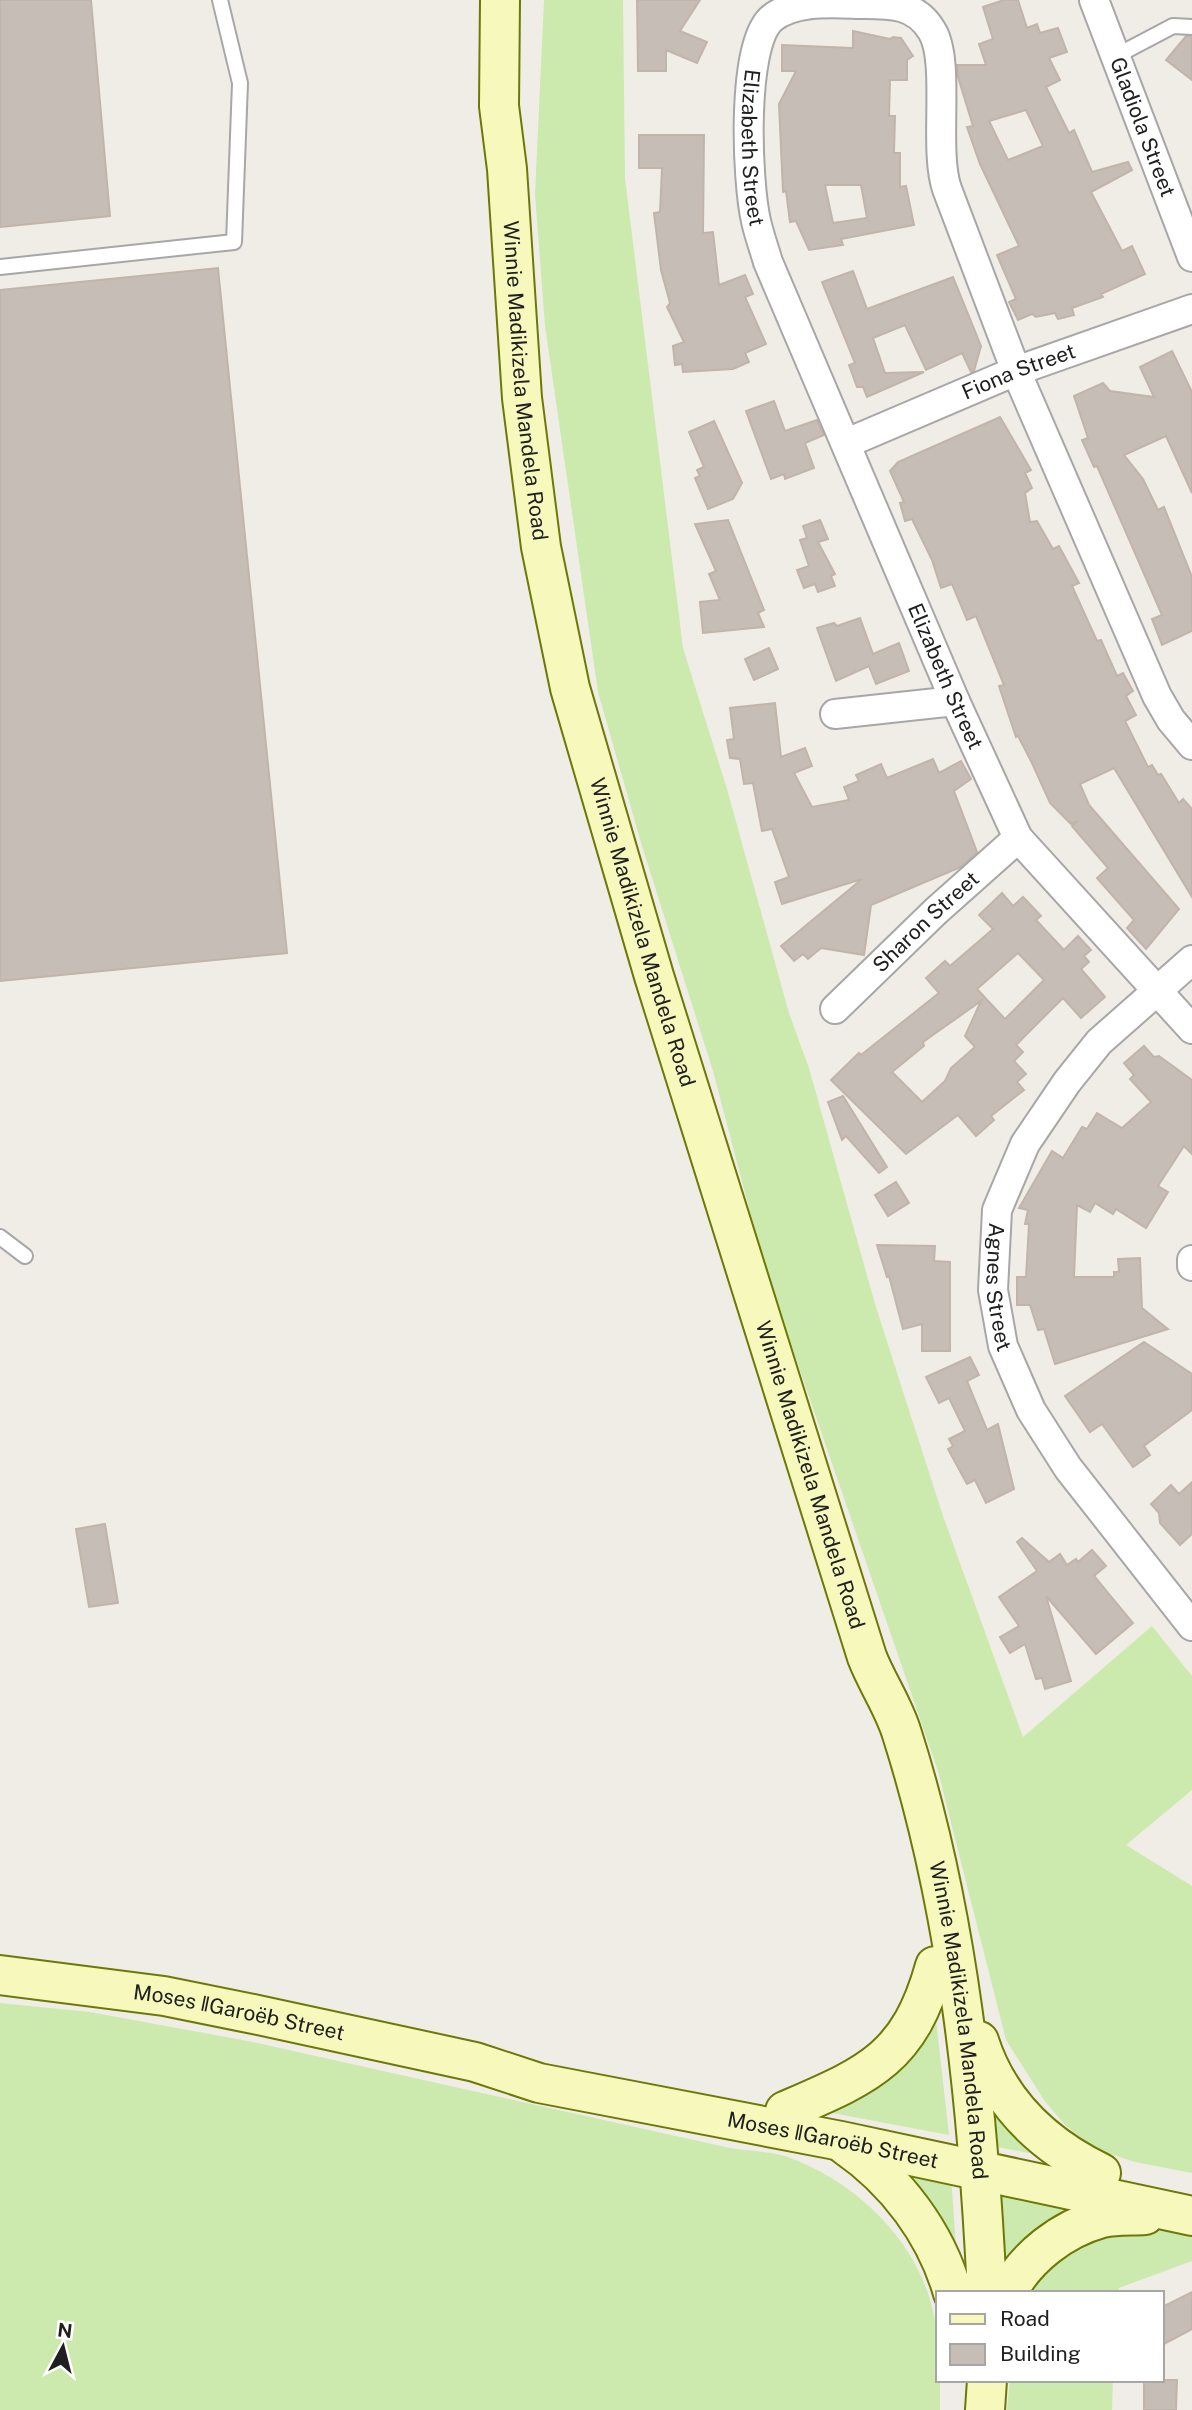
<svg xmlns="http://www.w3.org/2000/svg" width="1192" height="2410" font-family="'Public Sans',sans-serif">
  <style>
    .grass { fill: #cceaae }
    .building { fill: #c5bdb6; stroke: #c2b4a9; stroke-width: 2; fill-rule: evenodd }
    .lines { fill: none; stroke-linecap: round; stroke-linejoin: round }
    .lane-casing { stroke: #a7a7a7; stroke-width: 18 }
    .street-casing { stroke: #a7a7a7; stroke-width: 32 }
    .secondary-casing { stroke: #6d7806; stroke-width: 42 }
    .lane { stroke: #fff; stroke-width: 14 }
    .street { stroke: #fff; stroke-width: 28 }
    .secondary { stroke: #f7f9bc; stroke-width: 38 }
    .labels { text-anchor: middle; stroke-width: 7; stroke-linejoin: round; paint-order: stroke }
    .street-label { font-size: 21px; fill: #202020; stroke: #fff }
  </style>
  <rect width="100%" height="100%" fill="#f0ede7"/>
  <!-- grass -->
  <g class="grass">
    <polygon points="544,0 623,0 625,178 683,648 727,789 789,1013 809,1068 875,1304 943,1516 1023,1737 1152,1626 1192,1676 1192,1790 1126,1845 1192,1886 1192,2173 1135,2162 1095,2149 1065,2125 1044,2100 1006,2040 938,1771 765,1269 713,1071 642,846 598,692 545,326 535,194"/>
    <polygon points="934,2002 949,2135 816,2110"/>
    <path d="M0,2003L90,2012L248,2041L730,2148C748,2151 771,2151 788,2157C857,2182 920,2243 934,2316C941,2348 940,2379 940,2410H0Z"/>
    <polygon points="979,2072 1050,2157 987,2145"/>
    <polygon points="888,2166 951,2175 957,2261"/>
    <polygon points="991,2182 1105,2205 1006,2271"/>
    <polygon points="1174,2228 1192,2231 1192,2261 1119,2288 1118,2293 1026,2293 1063,2254 1110,2234"/>
    <polygon points="1010,2380 1113,2380 1112,2410 1007,2410"/>
  </g>
  <!-- building -->
  <g class="building">
    <polygon points="0,0 91,0 110,216 0,227"/>
    <polygon points="637,0 700,0 680,31 707,42 697,63 666,50 666,71 638,71"/>
    <path d="M1004,0H1018L1027,28L1037,24L1040,33L1058,28L1067,52L1049,58L1060,80L1046,87L1069,133L1074,130L1092,172L1128,162L1132,170L1091,192L1122,251L1132,246L1145,274L1101,294L1103,297L1072,308L1074,315L1058,319L1055,313L1036,317L1032,314L1018,320L1009,302L1016,299L997,255L1019,246L980,164L967,127L973,126L958,77L957,65H986L979,44L993,39L983,7ZM1026,110L1043,146L1008,160L989,121Z"/>
    <path d="M853,31L890,39L893,37L901,38L913,56L907,60V80H890L889,116H895L894,153H900V187L906,186L914,225L841,239L843,245L809,250L796,221L790,222L786,191L783,192L779,104L796,71H782V45L853,48ZM825,185H861L867,218L833,223Z"/>
    <polygon points="1186,36 1192,37 1192,80 1166,60"/>
    <polygon points="639,135 704,135 703,233 713,232 719,285 745,275 753,294 745,297 766,344 745,353 749,362 733,369 683,372 682,364 675,365 673,346 684,342 667,307 670,303 661,270 654,213 660,212 662,168 639,168"/>
    <polygon points="218,268 287,953 0,981 0,290"/>
    <polygon points="853,271 867,309 953,277 981,346 974,371 971,372 962,353 926,370 905,325 873,338 885,373 924,372 867,397 863,387 857,387 849,365 855,363 822,282"/>
    <polygon points="1172,351 1192,392 1192,493 1166,436 1124,455 1143,479 1158,510 1164,507 1192,577 1192,631 1162,645 1152,619 1162,615 1097,466 1094,467 1082,440 1088,438 1074,396 1103,383 1110,391 1154,397 1140,367"/>
    <polygon points="774,401 785,431 817,420 824,435 805,443 814,468 785,479 784,474 771,479 746,411"/>
    <polygon points="1000,417 1031,470 1025,473 1032,488 1025,493 1030,522 1037,521 1053,549 1059,546 1079,583 1072,586 1097,641 1101,640 1117,676 1123,673 1133,691 1126,696 1136,715 1125,721 1148,767 1152,765 1158,775 1161,774 1179,803 1183,799 1192,809 1192,897 1114,768 1080,784 1089,805 1179,909 1146,949 1127,928 1134,920 1097,878 1108,868 1072,826 1078,821 1071,824 1050,803 1031,761 1018,736 1016,737 999,686 1004,685 976,616 967,620 952,584 941,588 932,560 912,519 905,521 900,503 904,502 890,471 898,462"/>
    <polygon points="714,421 742,483 733,499 708,509 695,478 700,476 697,470 704,467 689,432"/>
    <polygon points="728,520 764,610 758,613 764,627 703,633 700,602 720,600 709,574 716,571 695,524"/>
    <polygon points="820,520 828,539 818,542 835,574 831,576 835,586 818,592 815,584 804,588 797,570 809,566 800,540 807,538 803,526"/>
    <polygon points="860,618 873,654 899,643 909,671 876,684 869,666 836,681 817,628 834,623 837,626"/>
    <polygon points="769,648 778,669 754,680 745,659"/>
    <polygon points="775,703 781,757 805,748 812,766 794,773 812,807 849,800 844,787 859,781 856,775 881,764 887,778 933,759 939,773 961,761 971,779 954,791 977,852 961,867 871,905 864,955 821,948 808,959 803,954 794,961 781,946 862,879 782,904 775,882 789,877 772,829 762,831 753,783 744,784 740,759 730,758 727,740 734,739 730,708"/>
    <path d="M1002,893L1013,906L1023,897L1041,916L1036,920L1064,950L1078,936L1091,950L1084,956L1089,962L1081,969L1105,997L1081,1018L1063,998L1016,1045L1023,1052L1014,1061L1026,1074L1017,1082L1024,1090L991,1116L994,1120L976,1136L958,1115L906,1154L831,1080L859,1053L861,1055L939,993L926,978L945,961L950,966L993,929L979,915ZM1018,953L1044,980L1005,1019L977,989ZM981,1001L965,1036L975,1047L951,1068L945,1081L922,1102L892,1072L924,1046L923,1042Z"/>
    <polygon points="1144,1046 1154,1057 1159,1056 1192,1080 1192,1154 1184,1146 1158,1186 1168,1192 1146,1228 1116,1209 1113,1214 1095,1203 1090,1212 1077,1205 1074,1277 1114,1277 1114,1272 1119,1272 1118,1259 1140,1258 1142,1308 1168,1329 1055,1364 1044,1329 1038,1330 1030,1305 1017,1305 1017,1277 1026,1277 1029,1224 1025,1224 1028,1210 1019,1208 1052,1151 1063,1158 1082,1127 1087,1129 1097,1113 1122,1128 1151,1102 1130,1079 1134,1075 1124,1063"/>
    <polygon points="843,1096 887,1167 879,1173 846,1136 842,1140 828,1102"/>
    <polygon points="896,1182 909,1203 888,1216 875,1195"/>
    <polygon points="877,1245 935,1246 934,1261 950,1262 950,1351 922,1351 922,1324 903,1329 889,1276 887,1277"/>
    <polygon points="1144,1342 1192,1374 1192,1410 1144,1446 1150,1455 1133,1467 1102,1424 1090,1432 1065,1396"/>
    <polygon points="970,1357 979,1375 967,1381 987,1430 998,1424 1014,1489 986,1503 975,1480 967,1484 948,1449 953,1446 949,1439 965,1431 949,1398 939,1403 926,1377"/>
    <polygon points="1192,1482 1192,1534 1180,1545 1160,1523 1159,1513 1151,1504 1171,1485 1179,1494"/>
    <polygon points="105,1524 118,1603 89,1607 76,1529"/>
    <polygon points="1022,1538 1049,1562 1060,1554 1067,1565 1076,1559 1078,1562 1092,1550 1106,1566 1094,1576 1133,1623 1096,1654 1046,1596 1071,1681 1045,1689 1042,1678 1036,1679 1025,1644 1010,1653 1000,1637 1019,1626 999,1597 1037,1571 1017,1542"/>
    <polygon points="1192,2292 1192,2329 1162,2345 1162,2307"/>
    <polygon points="1144,2380 1177,2380 1176,2410 1144,2410"/>
  </g>
  <g class="lines">
    <defs>
      <g id="lane">
        <polyline points="1114,57 1173,26 1192,27"/>
        <polyline points="0,267 234,242 240,83 220,0"/>
        <polyline points="0,1237 25,1256"/>
      </g>
      <g id="street">
        <path id="s1" d="M1094,0L1192,257"/>
        <path id="s2" d="M847,443L1016,371L1192,309"/>
        <polyline points="835,714 955,701"/>
        <path id="s3" d="M1192,745L1171,720L1157,696L1016,371L947,189C933,149 951,62 932,31C915,2 887,4 858,4C831,3 793,0 771,19C741,47 747,182 756,221C759,235 764,248 768,262L955,701L1018,838L1192,1029"/>
        <path id="s4" d="M1192,960L1099,1042L1067,1082L1025,1144L997,1210L993,1290L1003,1346L1031,1410L1068,1468L1192,1626"/>
        <path id="s5" d="M835,1009L936,911L1018,838"/>
        <polyline points="1192,1260 1192,1266"/>
      </g>
      <g id="secondary">
        <path id="s6" d="M500,0L499,106L507,169L522,398L541,547L570,688L654,976L867,1657C877,1683 894,1707 902,1734C959,1913 978,2106 987,2293"/>
        <path id="s7" d="M0,1975L164,1996L258,2015L475,2062L539,2083L841,2141L1192,2216"/>
        <path d="M979,2041C999,2104 1043,2145 1101,2173"/>
        <path d="M785,2111C868,2075 909,2060 935,1966"/>
        <path d="M845,2145C896,2180 936,2233 953,2293"/>
        <path d="M1007,2293C1026,2257 1062,2229 1102,2218C1115,2215 1132,2216 1145,2215"/>
        <polyline points="985,2410 987,2380"/>
      </g>
    </defs>
    <!-- lane casing -->
    <use href="#lane" class="lane-casing"/>
    <!-- street casing -->
    <use href="#street" class="street-casing"/>
    <!-- secondary casing -->
    <use href="#secondary" class="secondary-casing"/>
    <!-- lane -->
    <use href="#lane" class="lane"/>
    <!-- street -->
    <use href="#street" class="street"/>
    <!-- secondary -->
    <use href="#secondary" class="secondary"/>
  </g>
  <g class="labels">
    <!-- street labels -->
    <g class="street-label">
      <text dy="7" stroke="none"><textPath href="#s1" startOffset="136">Gladiola Street</textPath></text>
      <text dy="7" stroke="none"><textPath href="#s3" startOffset="1076">Elizabeth Street</textPath></text>
      <text dy="7" stroke="none"><textPath href="#s2" startOffset="186">Fiona Street</textPath></text>
      <text dy="7" stroke="none"><textPath href="#s6" startOffset="382">Winnie Madikizela Mandela Road</textPath></text>
      <text dy="7" stroke="none"><textPath href="#s3" startOffset="1643">Elizabeth Street</textPath></text>
      <text dy="7" stroke="none"><textPath href="#s5" startOffset="126">Sharon Street</textPath></text>
      <text dy="7" stroke="none"><textPath href="#s6" startOffset="948">Winnie Madikizela Mandela Road</textPath></text>
      <text dy="7" stroke="none"><textPath href="#s4" startOffset="399">Agnes Street</textPath></text>
      <text dy="7" stroke="none"><textPath href="#s6" startOffset="1516">Winnie Madikizela Mandela Road</textPath></text>
      <text dy="7" stroke="none"><textPath href="#s7" startOffset="242">Moses ǁGaroëb Street</textPath></text>
      <text dy="7" stroke="none"><textPath href="#s6" startOffset="2084">Winnie Madikizela Mandela Road</textPath></text>
      <text dy="7" stroke="none"><textPath href="#s7" startOffset="850">Moses ǁGaroëb Street</textPath></text>
    </g>
  </g>
  <!-- legend -->
  <rect x="936" y="2291" width="228" height="91" fill="#ffffff" stroke="#a6a6a6" stroke-width="2"/>
  <rect x="950" y="2314" width="35" height="10" fill="#f7f9bc" stroke="#a6a6a6" stroke-width="2"/>
  <text x="1000" y="2326" font-size="21" fill="#202020">Road</text>
  <rect x="950" y="2344" width="35" height="21" fill="#c5bdb6" stroke="#a6a6a6" stroke-width="2"/>
  <text x="1000" y="2361" font-size="21" fill="#202020">Building</text>
  <!-- north arrow -->
  <g transform="translate(63 2347) rotate(7)" stroke="#ffffff" stroke-width="5" paint-order="stroke">
  <path d="M0-5L12 26L0 18L-12 26Z" fill="#202020"/>
  <text y="-10" font-size="19" font-weight="bold" text-anchor="middle" fill="#202020">N</text>
  </g>
</svg>
